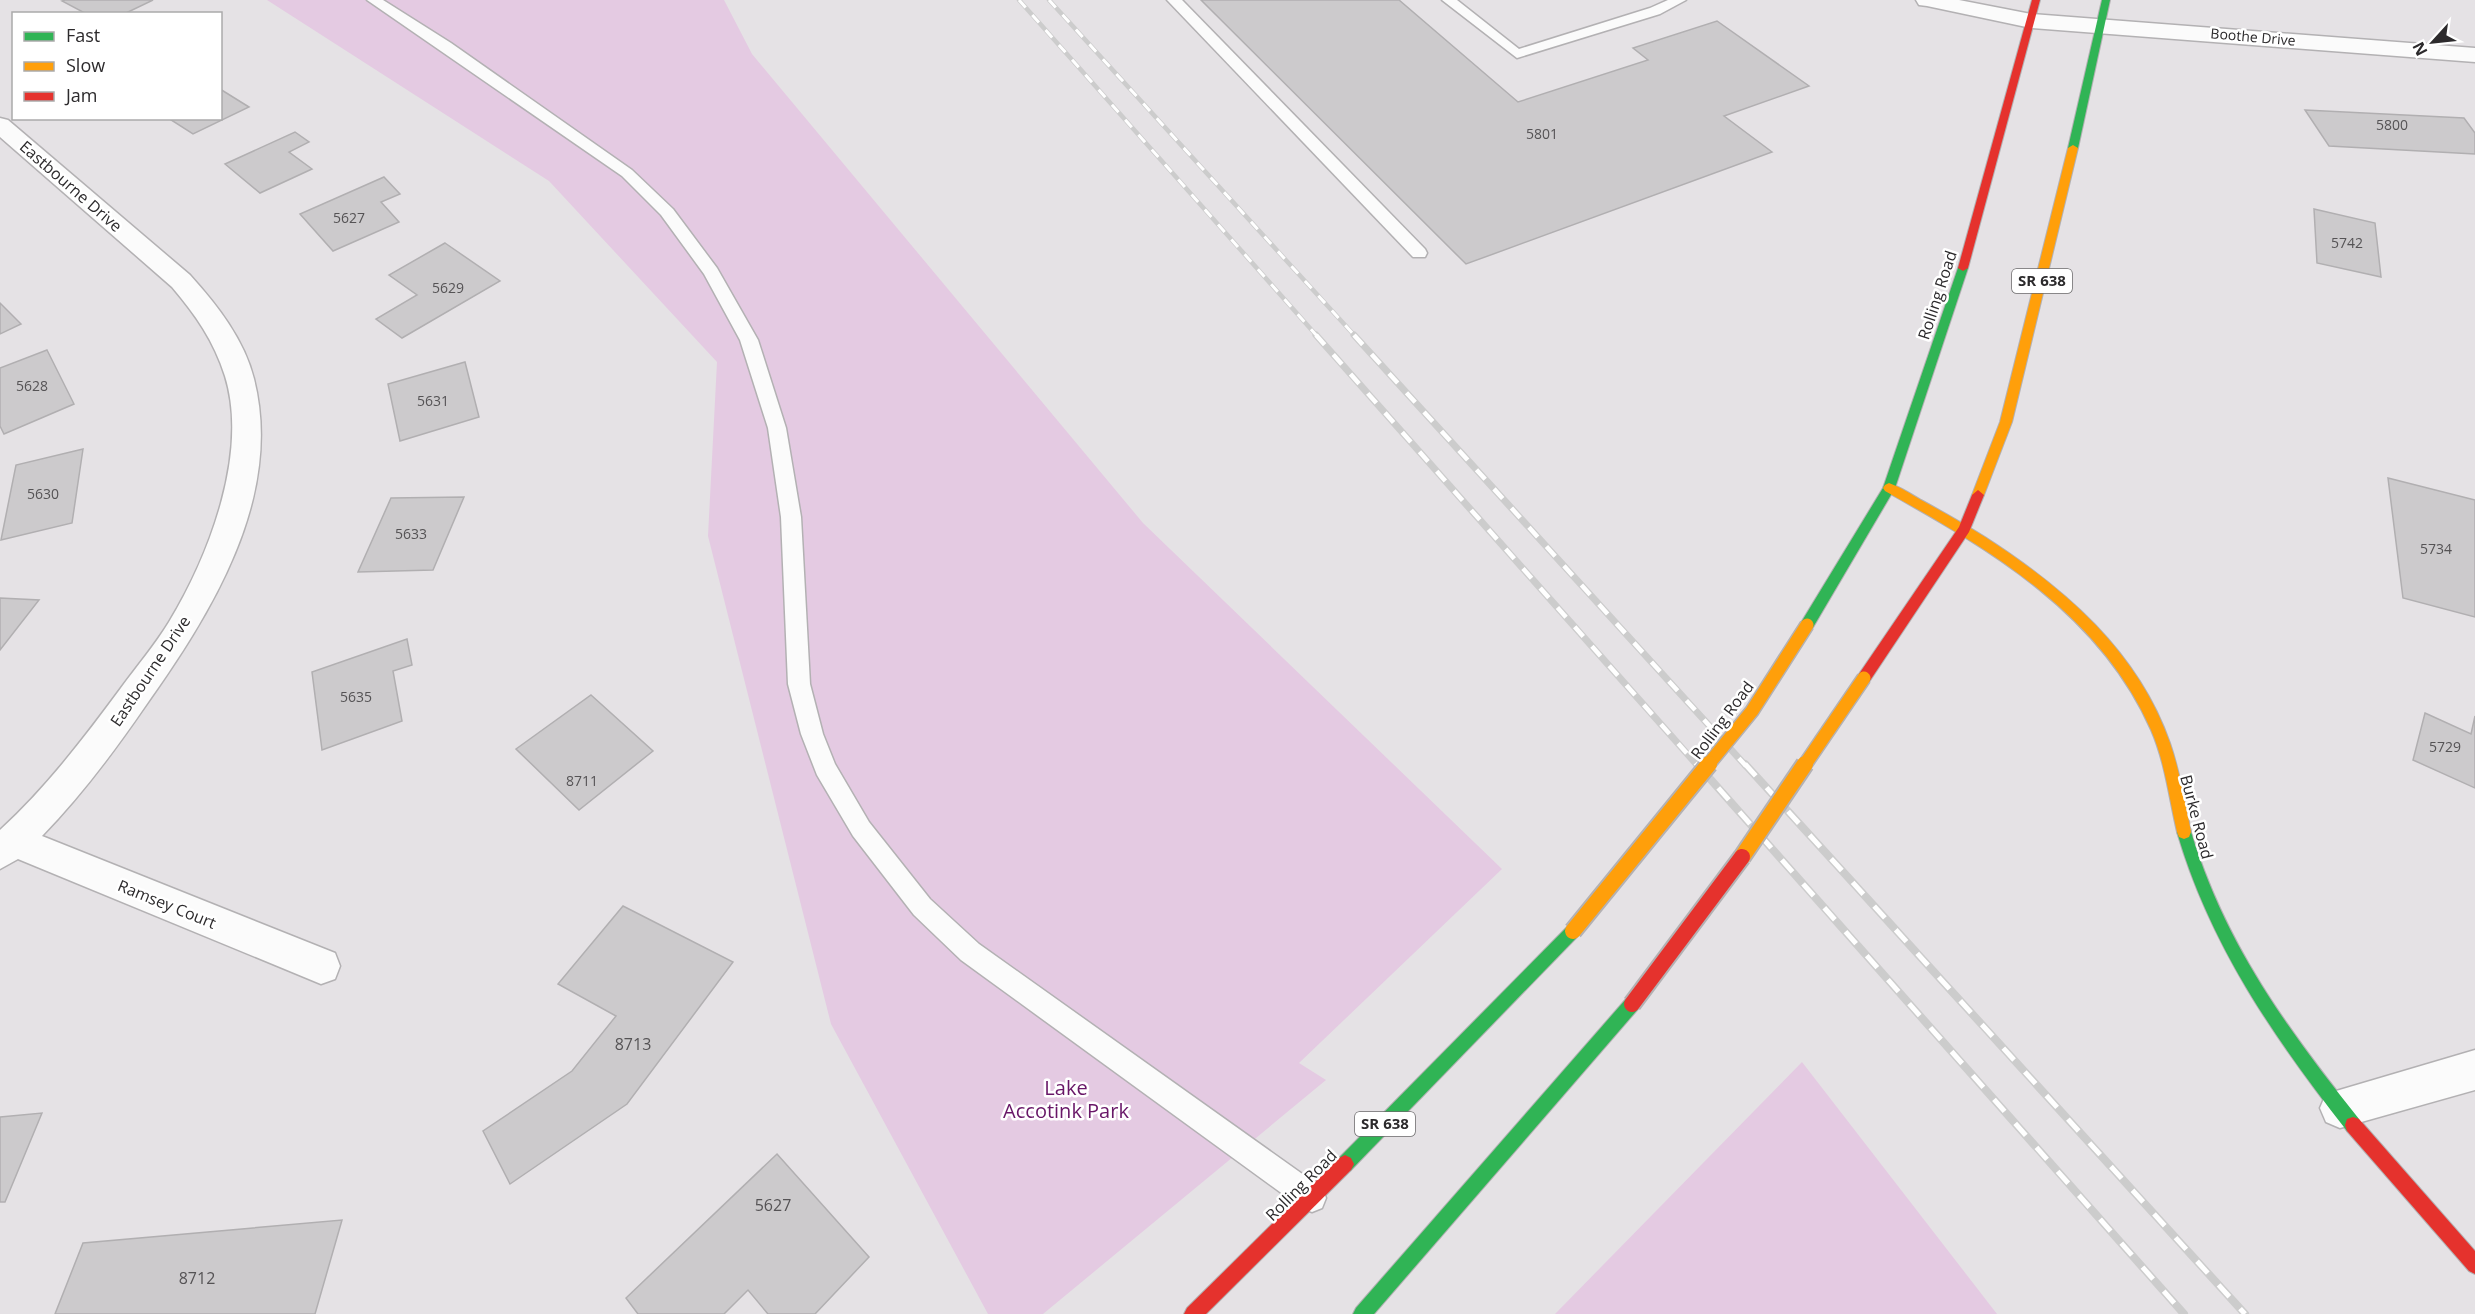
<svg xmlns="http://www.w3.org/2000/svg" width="2475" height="1314" font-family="'Open Sans',sans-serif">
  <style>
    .green { fill: #e4cae2 }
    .building { fill: #cccacc; stroke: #b1afb1; stroke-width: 1.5 }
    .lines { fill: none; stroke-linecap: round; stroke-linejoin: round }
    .lane-casing { stroke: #b3b1b3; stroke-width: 3 }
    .street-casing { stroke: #b3b1b3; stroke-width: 3 }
    .fast-casing { stroke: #b3b1b3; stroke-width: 2 }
    .slow-casing { stroke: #b3b1b3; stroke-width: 2 }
    .jam-casing { stroke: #b3b1b3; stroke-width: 2 }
    .lane { fill: #fbfbfb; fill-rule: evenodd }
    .street { fill: #fbfbfb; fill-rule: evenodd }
    .fast { fill: #30b455; fill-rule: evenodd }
    .slow { fill: #ff9f0a; fill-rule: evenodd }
    .jam { fill: #e5322d; fill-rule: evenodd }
    .rail-far2-casing { stroke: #ccc; stroke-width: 4.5 }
    .rail-far1-casing { stroke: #ccc; stroke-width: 7 }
    .rail-casing { stroke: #ccc; stroke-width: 8 }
    .rail-far2 { stroke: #fff; stroke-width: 3; stroke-dasharray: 10; stroke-linecap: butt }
    .rail-far1 { stroke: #fff; stroke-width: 4.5; stroke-dasharray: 13; stroke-linecap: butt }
    .rail { stroke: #fff; stroke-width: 5; stroke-dasharray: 16; stroke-linecap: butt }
    .slow-bridge-far1-casing { stroke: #b3b1b3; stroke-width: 16; stroke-linecap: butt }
    .slow-bridge-casing { stroke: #b3b1b3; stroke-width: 20; stroke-linecap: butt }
    .jam-bridge-casing { stroke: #b3b1b3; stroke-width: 20; stroke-linecap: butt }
    .slow-bridge-far1 { stroke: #ff9f0a; stroke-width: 13 }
    .slow-bridge { stroke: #ff9f0a; stroke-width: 16 }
    .jam-bridge { stroke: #e5322d; stroke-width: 16 }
    .labels { text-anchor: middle; stroke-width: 5; stroke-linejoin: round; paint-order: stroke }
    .far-street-label { font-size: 14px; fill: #2c2a2c; stroke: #fff }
    .number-label { font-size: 14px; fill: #555355 }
    .shield { fill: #fff; stroke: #6b6a6b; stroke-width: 1.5 }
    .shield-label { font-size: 15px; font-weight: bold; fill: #2c2a2c }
    .street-label { font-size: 16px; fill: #2c2a2c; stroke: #fff }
    .near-number-label { font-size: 16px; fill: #555355 }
    .near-park-label { font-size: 20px; fill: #681667; stroke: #fff }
  </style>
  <rect width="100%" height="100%" fill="#e5e2e5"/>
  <!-- green -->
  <g class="green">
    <polygon points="267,0 724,0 752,54 1143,523 1502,869 1299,1063 1326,1080 1043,1314 988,1314 831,1024 708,536 717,362 549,181"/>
    <polygon points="1802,1062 1997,1314 1555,1314"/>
  </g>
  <!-- building -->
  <g class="building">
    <polygon points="65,0 153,0 124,14 80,14 83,12 62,1"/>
    <polygon points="1201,0 1399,0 1518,102 1648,60 1633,48 1717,21 1809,86 1724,116 1772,152 1466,264"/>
    <polygon points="220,89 249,107 193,134 168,118 220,118"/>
    <polygon points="2305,110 2464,118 2475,133 2475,154 2329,146"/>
    <polygon points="295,132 309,142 289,152 312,169 260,193 225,164"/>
    <polygon points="384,177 400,194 381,202 399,222 333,251 300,214"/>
    <polygon points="2314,209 2375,223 2381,277 2317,263"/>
    <polygon points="445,243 500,281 402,338 376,319 417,295 389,275"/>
    <polygon points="0,303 21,324 0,334"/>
    <polygon points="47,350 74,404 4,434 0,426 0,368"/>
    <polygon points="465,362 479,417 400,441 388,384"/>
    <polygon points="83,449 72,523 1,540 16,465"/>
    <polygon points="2388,478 2475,500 2475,617 2403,598"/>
    <polygon points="464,497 433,570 358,572 391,498"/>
    <polygon points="0,598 39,600 0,650"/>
    <polygon points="407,639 412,665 393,671 402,721 322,750 312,672"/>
    <polygon points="591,695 653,751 579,810 516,749"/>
    <polygon points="2425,713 2471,734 2475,716 2475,788 2413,760"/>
    <polygon points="623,906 733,962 627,1104 510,1184 483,1131 572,1071 616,1016 558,984"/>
    <polygon points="42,1113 5,1202 0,1202 0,1117"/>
    <polygon points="777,1154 869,1257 815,1314 768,1314 748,1290 724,1314 638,1314 626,1298"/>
    <polygon points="342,1220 315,1314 55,1314 83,1243"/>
  </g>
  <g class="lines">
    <defs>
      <g id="lane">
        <polygon points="367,0 383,0 451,43 632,170 673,209 717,268 758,340 786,428 801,517 810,684 823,734 835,764 869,822 930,899 979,944 1322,1188 1326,1198 1322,1208 1312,1212 1302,1208 961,960 914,915 853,836 817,775 801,734 788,684 781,517 768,428 740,340 704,274 661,215 622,176"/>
        <polygon points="1167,0 1182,0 1425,249 1427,253 1425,257 1413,257"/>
        <polygon points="1442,0 1457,0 1519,49 1650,8 1668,0 1686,0 1660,14 1517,58"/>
      </g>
      <g id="street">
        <polygon points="1916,0 1959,0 2031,14 2475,48 2475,62 2031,28 1927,6 1919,5"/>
        <path d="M0,118L8,120L190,275C217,305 244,339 254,379C284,498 210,615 144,708C113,753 80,797 42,836L335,953L340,966L335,979L321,984L18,859L0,869V830C46,788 84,738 121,688C137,666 155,645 169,622C209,556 249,453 225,376C214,341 195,314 172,287L0,137Z"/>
        <polygon points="2475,1050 2475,1090 2340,1128 2326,1122 2320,1108 2326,1094"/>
      </g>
      <g id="fast">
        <polygon points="2102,0 2110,0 2078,148 2073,151 2068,148"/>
        <polygon points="1963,265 1968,268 1895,488 1812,629 1802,629 1800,625 1802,621 1883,488 1958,268"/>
        <path d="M2184,825L2189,827L2191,832C2225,944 2287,1029 2359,1119L2361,1125L2359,1131L2353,1133L2347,1131C2275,1039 2210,945 2177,832L2179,827Z"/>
        <polygon points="1573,924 1578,926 1581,931 1578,936 1351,1170 1345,1173 1339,1170 1336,1164 1339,1158 1568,926"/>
        <polygon points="1632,996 1638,999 1640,1004 1638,1009 1374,1314 1353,1314 1356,1308 1626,999"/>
      </g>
      <g id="slow">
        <polygon points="2073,145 2078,148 2012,422 1984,495 1978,500 1972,495 2000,422 2068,148"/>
        <path d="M1889,483C1900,487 1911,494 1921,500C1943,512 1964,524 1985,537C2064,588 2138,651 2170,743C2180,772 2185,802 2191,832L2189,837L2184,839L2179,837L2177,832C2169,798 2165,762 2151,730C2100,614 1991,550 1885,491L1883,488L1885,485Z"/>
      </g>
      <g id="jam">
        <polygon points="2032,0 2040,0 1968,268 1963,271 1958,268"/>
        <polygon points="1978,490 1984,495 1969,532 1869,682 1859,682 1857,678 1859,674 1959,527 1972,495"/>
        <polygon points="2353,1117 2359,1119 2475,1251 2475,1274 2469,1271 2347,1131 2345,1125 2347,1119"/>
        <polygon points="1345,1155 1351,1158 1354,1164 1351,1170 1206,1314 1184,1314 1187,1308 1339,1158"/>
      </g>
    </defs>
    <!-- lane casing -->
    <use href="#lane" class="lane-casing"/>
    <!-- street casing -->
    <use href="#street" class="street-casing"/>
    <!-- fast casing -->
    <use href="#fast" class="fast-casing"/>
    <!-- slow casing -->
    <use href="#slow" class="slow-casing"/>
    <!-- jam casing -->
    <use href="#jam" class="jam-casing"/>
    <!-- lane -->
    <use href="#lane" class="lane"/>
    <!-- street -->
    <use href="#street" class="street"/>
    <!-- fast -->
    <use href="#fast" class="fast"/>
    <!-- slow -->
    <use href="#slow" class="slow"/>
    <!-- jam -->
    <use href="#jam" class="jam"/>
    <defs>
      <g id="rail-far2">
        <polyline points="1019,0 1317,336"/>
        <polyline points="1049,0 1355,336"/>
      </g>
      <g id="rail-far1">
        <polyline points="1316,335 1698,766"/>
        <polyline points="1354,335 1746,766"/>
      </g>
      <g id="rail">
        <polyline points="1697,764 2184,1314"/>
        <polyline points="1745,764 2245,1314"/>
      </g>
    </defs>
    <!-- rail-far2 casing -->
    <use href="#rail-far2" class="rail-far2-casing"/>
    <!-- rail-far1 casing -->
    <use href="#rail-far1" class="rail-far1-casing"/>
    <!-- rail casing -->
    <use href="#rail" class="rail-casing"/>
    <!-- rail-far2 -->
    <use href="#rail-far2" class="rail-far2"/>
    <!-- rail-far1 -->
    <use href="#rail-far1" class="rail-far1"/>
    <!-- rail -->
    <use href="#rail" class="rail"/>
    <defs>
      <g id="slow-bridge-far1">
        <polyline points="1707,766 1752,711 1807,625"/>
        <polyline points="1804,766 1864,678"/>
      </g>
      <g id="slow-bridge">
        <polyline points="1742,857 1805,764"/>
        <polyline points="1573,931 1709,764"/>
      </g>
      <polyline id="jam-bridge" points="1632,1004 1742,857"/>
    </defs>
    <!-- slow-bridge-far1 casing -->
    <use href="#slow-bridge-far1" class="slow-bridge-far1-casing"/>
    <!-- slow-bridge casing -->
    <use href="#slow-bridge" class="slow-bridge-casing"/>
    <!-- jam-bridge casing -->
    <use href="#jam-bridge" class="jam-bridge-casing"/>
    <!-- slow-bridge-far1 -->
    <use href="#slow-bridge-far1" class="slow-bridge-far1"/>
    <!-- slow-bridge -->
    <use href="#slow-bridge" class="slow-bridge"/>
    <!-- jam-bridge -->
    <use href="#jam-bridge" class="jam-bridge"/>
  </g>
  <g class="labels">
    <!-- far-street labels -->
    <g class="far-street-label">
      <text transform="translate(2253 37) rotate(5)" y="5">Boothe Drive</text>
    </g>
    <!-- number labels -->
    <g class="number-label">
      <text x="2392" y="130">5800</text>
      <text x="1542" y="139">5801</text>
      <text x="349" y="223">5627</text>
      <text x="2347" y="248">5742</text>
      <text x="448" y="293">5629</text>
      <text x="32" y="391">5628</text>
      <text x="433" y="406">5631</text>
      <text x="43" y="499">5630</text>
      <text x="411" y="539">5633</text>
      <text x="2436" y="554">5734</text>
      <text x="356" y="702">5635</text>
      <text x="2445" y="752">5729</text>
      <text x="582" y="786">8711</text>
    </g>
    <!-- shield labels -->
    <g class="shield">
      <rect x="2012" y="269" width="60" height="24" rx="4.5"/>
      <rect x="1355" y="1112" width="60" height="24" rx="4.5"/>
    </g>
    <g class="shield-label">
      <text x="2042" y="286">SR 638</text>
      <text x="1385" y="1129">SR 638</text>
    </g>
    <!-- street labels -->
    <g class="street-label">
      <text transform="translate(71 186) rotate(41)" y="6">Eastbourne Drive</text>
      <text transform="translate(1937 295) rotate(-72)" y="6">Rolling Road</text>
      <text transform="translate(150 671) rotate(-56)" y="6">Eastbourne Drive</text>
      <text transform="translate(1722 720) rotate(-53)" y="6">Rolling Road</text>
      <text transform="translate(2197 817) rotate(75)" y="6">Burke Road</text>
      <text transform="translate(167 904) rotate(22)" y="6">Ramsey Court</text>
      <text transform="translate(1301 1185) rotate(-45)" y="6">Rolling Road</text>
    </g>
    <!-- near-number labels -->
    <g class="near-number-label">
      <text x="633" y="1050">8713</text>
      <text x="773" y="1211">5627</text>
      <text x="197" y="1284">8712</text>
    </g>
    <!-- near-park labels -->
    <g class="near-park-label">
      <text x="1066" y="1095">Lake<tspan x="1066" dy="23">Accotink Park</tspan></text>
    </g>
  </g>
  <!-- legend -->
  <rect x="12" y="12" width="210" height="108" fill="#ffffff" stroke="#abaaab" stroke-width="1.5"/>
  <rect x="24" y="32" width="30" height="9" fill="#30b455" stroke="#abaaab" stroke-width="1.5"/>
  <text x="66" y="42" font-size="18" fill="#2c2a2c">Fast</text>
  <rect x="24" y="62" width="30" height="9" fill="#ff9f0a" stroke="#abaaab" stroke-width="1.5"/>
  <text x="66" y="72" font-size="18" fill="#2c2a2c">Slow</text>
  <rect x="24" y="92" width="30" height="9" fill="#e5322d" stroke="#abaaab" stroke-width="1.5"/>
  <text x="66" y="102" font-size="18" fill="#2c2a2c">Jam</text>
  <!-- north arrow -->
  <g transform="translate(2433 42) rotate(243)" stroke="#ffffff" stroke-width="4.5" paint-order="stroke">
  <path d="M0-4.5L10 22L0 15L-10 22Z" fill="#2c2a2c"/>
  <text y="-9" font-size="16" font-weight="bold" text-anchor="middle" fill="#2c2a2c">N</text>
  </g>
</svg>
